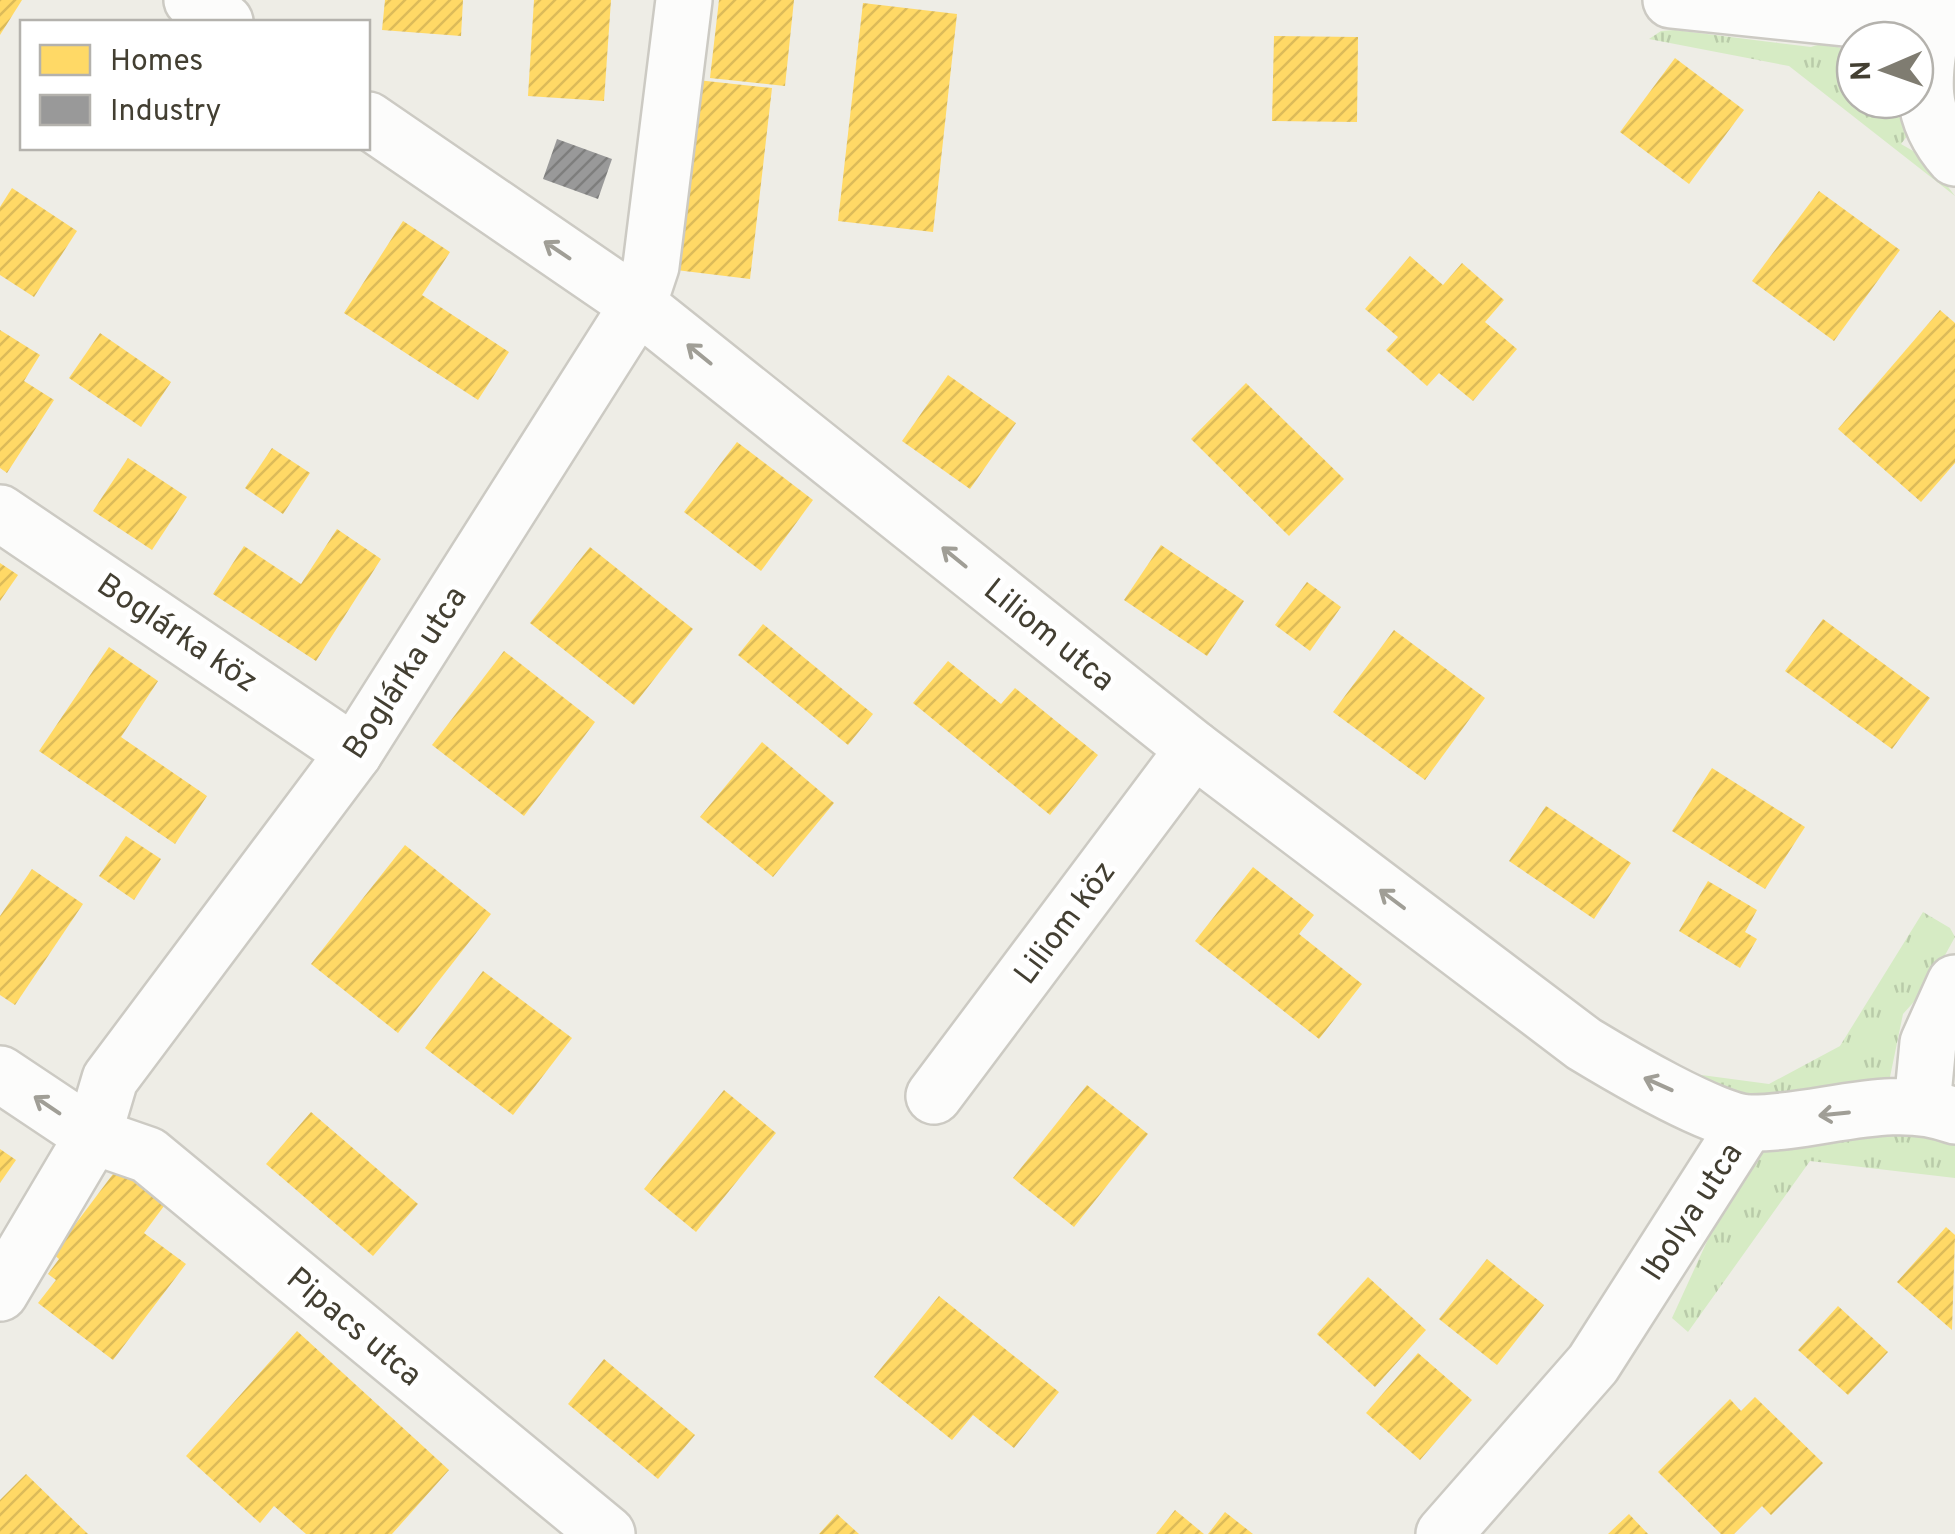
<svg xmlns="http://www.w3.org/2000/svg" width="1955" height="1534" font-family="Overpass,sans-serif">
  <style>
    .grass { fill: url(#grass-tufts) }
    .homes { fill: url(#homes-hatch) }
    .industry { fill: url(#industry-hatch) }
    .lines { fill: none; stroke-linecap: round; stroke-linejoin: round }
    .street-casing { stroke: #cccac3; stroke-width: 60 }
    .street { stroke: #fcfcfb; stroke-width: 55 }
    .oneway { stroke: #a09e96 }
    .labels { text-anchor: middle; stroke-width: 10; stroke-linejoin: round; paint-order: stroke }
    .street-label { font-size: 32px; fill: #433f32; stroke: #fff }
  </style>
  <defs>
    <pattern id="grass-tufts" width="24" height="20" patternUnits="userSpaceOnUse" patternTransform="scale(2.5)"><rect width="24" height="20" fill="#d6ebc4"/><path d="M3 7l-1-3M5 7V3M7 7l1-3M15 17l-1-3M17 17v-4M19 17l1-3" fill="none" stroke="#b9cba9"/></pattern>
    <pattern id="homes-hatch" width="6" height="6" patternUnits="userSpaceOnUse" patternTransform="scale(2.5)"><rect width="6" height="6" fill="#ffd966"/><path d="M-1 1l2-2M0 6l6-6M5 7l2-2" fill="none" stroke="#dcbb59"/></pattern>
    <pattern id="industry-hatch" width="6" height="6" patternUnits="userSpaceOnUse" patternTransform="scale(2.5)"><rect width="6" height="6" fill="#999"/><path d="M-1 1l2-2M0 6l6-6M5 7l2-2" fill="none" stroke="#7e7e7d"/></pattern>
  </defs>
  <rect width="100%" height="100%" fill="#eeede6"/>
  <!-- grass -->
  <g class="grass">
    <path d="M1675,30L1811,47C1828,41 1840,47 1855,56V100H1899L1911,131L1901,144L1927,159L1955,196L1789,66L1649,39L1661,31Z"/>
    <polygon points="1923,912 1950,928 1955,937 1928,986 1903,1014 1890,1077 1878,1090 1768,1107 1679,1072 1769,1084 1840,1046"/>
    <polygon points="1892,1129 1955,1141 1955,1178 1810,1161 1688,1332 1672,1318 1725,1202 1755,1153 1792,1137"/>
  </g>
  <!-- homes -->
  <g class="homes">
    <polygon points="0,0 22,0 0,35"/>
    <polygon points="385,0 463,0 461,36 382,30"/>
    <polygon points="534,0 611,0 604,101 528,96"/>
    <polygon points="719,0 794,0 785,86 710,78"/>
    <polygon points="863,3 957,14 933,232 838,221"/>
    <polygon points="1274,36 1358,37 1357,122 1272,121"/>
    <polygon points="1675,58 1744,110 1689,184 1620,132"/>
    <polygon points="697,80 772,88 750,279 676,270"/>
    <polygon points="12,188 77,231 34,297 0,275 0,207"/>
    <polygon points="1819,191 1900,250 1834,341 1752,281"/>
    <polygon points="403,221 450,252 422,295 509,352 478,400 344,313"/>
    <polygon points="1410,256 1443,285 1462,263 1504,300 1485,322 1517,349 1473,401 1439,373 1427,386 1386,350 1398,337 1365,309"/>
    <polygon points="1940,310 1955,323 1955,463 1921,502 1838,429"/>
    <polygon points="0,330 40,355 24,381 54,400 7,473 0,468"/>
    <polygon points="100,333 171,382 141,427 69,378"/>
    <polygon points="948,375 1016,423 970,489 902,441"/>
    <polygon points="1246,383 1344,479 1289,536 1191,439"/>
    <polygon points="737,442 813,500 761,571 684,512"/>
    <polygon points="272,448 310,473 283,514 245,488"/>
    <polygon points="128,458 187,497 152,550 93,511"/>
    <polygon points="337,529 381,559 316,661 213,594 244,546 301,584"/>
    <polygon points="1161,545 1244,601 1207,656 1124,600"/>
    <polygon points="590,547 693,629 634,705 530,623"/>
    <polygon points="0,563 18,575 0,601"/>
    <polygon points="1307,582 1341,607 1310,651 1275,625"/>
    <polygon points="1823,619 1930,698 1892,749 1785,671"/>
    <polygon points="763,624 873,714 848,745 738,655"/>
    <polygon points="1394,630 1485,698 1425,780 1333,712"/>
    <polygon points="109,647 158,681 121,737 207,796 175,844 39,751"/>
    <polygon points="504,651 595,722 524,816 432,745"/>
    <polygon points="948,661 1001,704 1015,688 1098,755 1050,815 913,703"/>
    <polygon points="762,742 834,803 773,877 700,817"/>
    <polygon points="1712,768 1805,827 1765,889 1672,831"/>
    <polygon points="1546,806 1631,863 1594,919 1509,861"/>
    <polygon points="126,836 161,859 134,900 99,876"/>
    <polygon points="405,845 491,914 398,1033 311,964"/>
    <polygon points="1253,867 1314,915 1299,934 1362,984 1319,1039 1195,941"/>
    <polygon points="32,869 83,904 15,1005 0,995 0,916"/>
    <polygon points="1708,881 1757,910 1745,932 1757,939 1740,968 1679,931"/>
    <polygon points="483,971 572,1038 513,1115 425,1048"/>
    <polygon points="1087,1085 1148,1134 1074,1227 1013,1178"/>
    <polygon points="724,1090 776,1133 696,1232 644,1189"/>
    <polygon points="311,1112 418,1204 373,1256 266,1164"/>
    <polygon points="0,1149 16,1160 0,1183"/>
    <polygon points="119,1166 167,1202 144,1233 186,1264 113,1360 38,1303 56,1280 48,1274 59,1259 53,1254"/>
    <polygon points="1946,1227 1955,1235 1952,1330 1897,1282"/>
    <polygon points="1487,1259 1544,1305 1497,1365 1439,1319"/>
    <polygon points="1368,1277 1426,1330 1375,1387 1317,1334"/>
    <polygon points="939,1296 1059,1392 1014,1448 973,1415 952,1440 874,1377"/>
    <polygon points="1838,1306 1888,1352 1848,1395 1798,1350"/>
    <polygon points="297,1331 449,1470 392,1534 306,1534 274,1506 260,1523 186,1456"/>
    <polygon points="1418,1353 1472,1400 1420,1460 1366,1413"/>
    <polygon points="604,1359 695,1435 658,1479 568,1404"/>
    <polygon points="1755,1397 1823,1463 1771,1515 1762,1506 1734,1534 1721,1534 1658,1472 1730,1399 1741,1411"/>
    <polygon points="26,1474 88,1534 0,1534 0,1500"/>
    <polygon points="1175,1510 1204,1534 1156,1534"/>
    <polygon points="1225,1512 1253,1534 1208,1534"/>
    <polygon points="837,1514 859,1534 819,1534"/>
    <polygon points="1629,1514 1648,1534 1608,1534"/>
  </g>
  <!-- industry -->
  <polygon class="industry" points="557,139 612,159 598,199 543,179"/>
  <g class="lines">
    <defs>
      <g id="street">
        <polyline points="192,0 225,22"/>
        <polyline points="1671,0 1932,27 1955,23"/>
        <path d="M1932,27C1922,78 1918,117 1955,158"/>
        <path d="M368,120L638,305L1194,749L1584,1044C1617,1064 1716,1123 1750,1123C1817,1124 1891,1091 1955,1116"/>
        <polyline points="0,513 354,753"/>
        <polyline points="0,1074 93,1136 148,1155 607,1534"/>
        <polyline points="934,1096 1194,749"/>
        <polyline points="1922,1105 1928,1043 1955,983"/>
        <polyline points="0,1293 93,1136 110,1079 354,753 638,305 651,266 684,0"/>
        <polyline points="1444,1534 1593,1364 1747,1123"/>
      </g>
    </defs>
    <!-- street casing -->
    <use href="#street" class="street-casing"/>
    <!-- street -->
    <use href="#street" class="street"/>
  </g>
  <!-- one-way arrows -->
  <defs><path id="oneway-shaft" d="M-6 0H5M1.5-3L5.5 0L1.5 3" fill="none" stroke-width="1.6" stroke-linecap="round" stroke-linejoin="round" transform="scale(2.5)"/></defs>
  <g class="oneway">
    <use href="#oneway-shaft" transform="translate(557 250) rotate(-146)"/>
    <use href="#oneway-shaft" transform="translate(699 354) rotate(-141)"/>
    <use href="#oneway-shaft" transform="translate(954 557) rotate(-141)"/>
    <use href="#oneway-shaft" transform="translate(1392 899) rotate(-143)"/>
    <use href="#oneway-shaft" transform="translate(1658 1084) rotate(-156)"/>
    <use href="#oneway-shaft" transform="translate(47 1105) rotate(-146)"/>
    <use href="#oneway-shaft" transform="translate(1834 1114) rotate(174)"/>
  </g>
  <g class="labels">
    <!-- street labels -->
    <g class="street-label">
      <text transform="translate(178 632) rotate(34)" y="11">Boglárka köz</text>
      <text transform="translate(1050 634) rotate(39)" y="11">Liliom utca</text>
      <text transform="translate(404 672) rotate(-57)" y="11">Boglárka utca</text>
      <text transform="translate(1064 922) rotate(-53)" y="11">Liliom köz</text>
      <text transform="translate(1691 1211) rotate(-57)" y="11">Ibolya utca</text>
      <text transform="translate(355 1326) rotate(40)" y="11">Pipacs utca</text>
    </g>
  </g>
  <!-- legend -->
  <rect x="20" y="20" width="350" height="130" fill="#ffffff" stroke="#b4b2ad" stroke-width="2.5"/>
  <rect x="40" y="45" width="50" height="30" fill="#ffd966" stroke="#b4b2ad" stroke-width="2.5"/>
  <text x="110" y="70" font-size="30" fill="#433f32">Homes</text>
  <rect x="40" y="95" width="50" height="30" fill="#999999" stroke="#b4b2ad" stroke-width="2.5"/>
  <text x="110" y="120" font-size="30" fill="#433f32">Industry</text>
  <!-- north arrow -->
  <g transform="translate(1885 70) rotate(268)"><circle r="48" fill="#ffffff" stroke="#b4b2ad" stroke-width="2.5"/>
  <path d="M0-8L18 38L0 25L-18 38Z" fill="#7f7c71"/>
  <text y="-15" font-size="28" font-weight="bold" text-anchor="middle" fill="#433f32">N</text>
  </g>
</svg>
